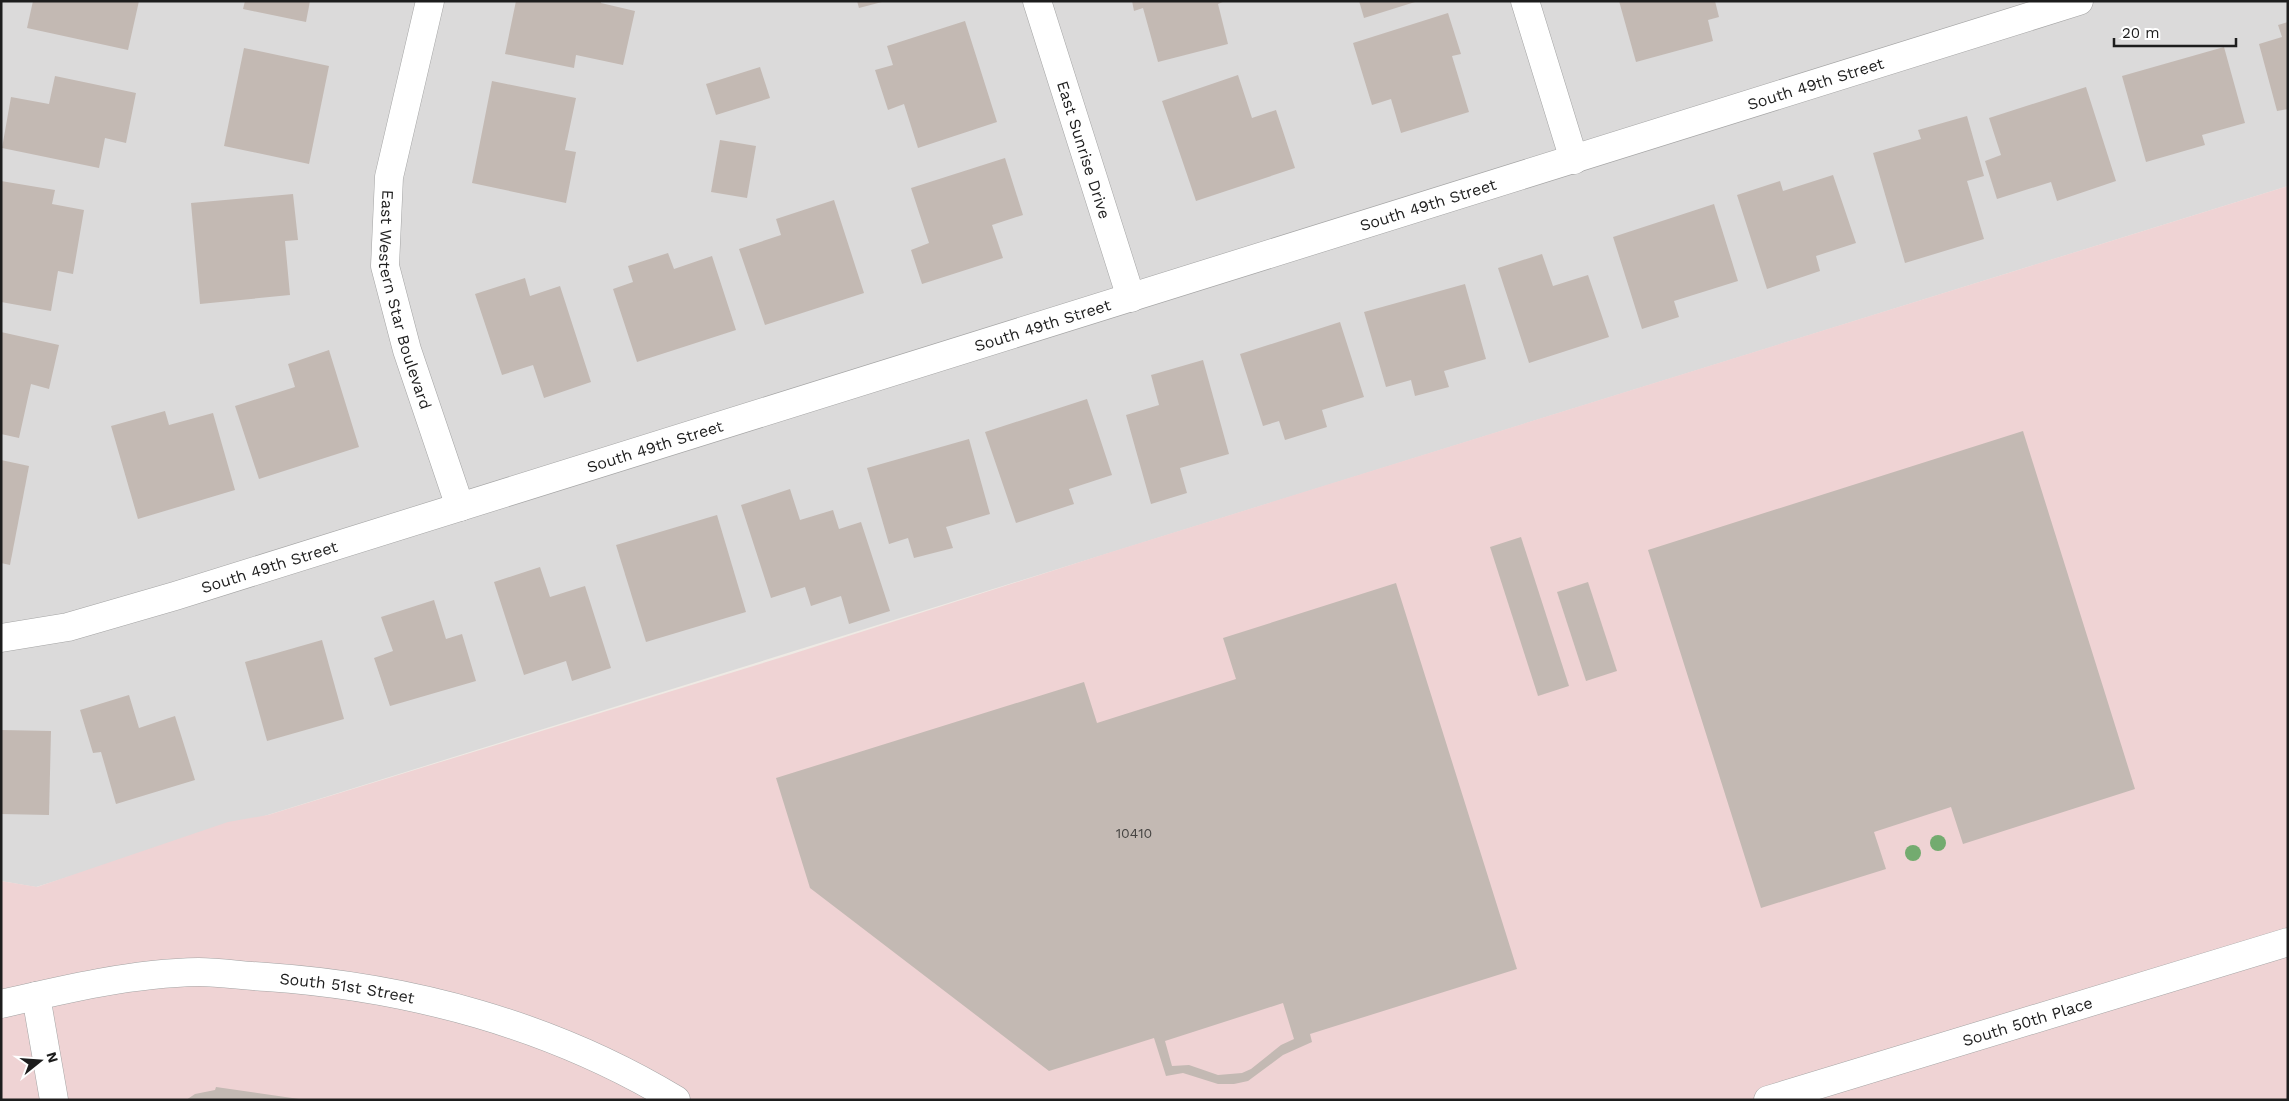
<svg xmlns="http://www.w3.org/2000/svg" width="2289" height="1101" font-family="'Work Sans',sans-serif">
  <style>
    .residential { fill: #dbdada }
    .commercial { fill: #efd3d4 }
    .building { fill: #c3b9b3; fill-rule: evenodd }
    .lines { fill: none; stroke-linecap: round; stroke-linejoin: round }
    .minor-casing { stroke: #a4a4a4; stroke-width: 29 }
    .minor { stroke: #fff; stroke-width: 28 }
    .tree { fill: #73ab6f }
    .labels { text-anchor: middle; stroke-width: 5; stroke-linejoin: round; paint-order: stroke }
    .number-label { font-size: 14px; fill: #464442 }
    .street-label { font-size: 16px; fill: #1d1d1d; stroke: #fff }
  </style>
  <rect width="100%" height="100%" fill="#eeeae4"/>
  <!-- residential -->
  <polygon class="residential" points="1,1 2288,1 2288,186 36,887 1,881"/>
  <!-- commercial -->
  <polygon class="commercial" points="2288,186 2288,1100 1,1100 1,881 37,887 228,822 268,815 789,655 1108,553"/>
  <!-- building -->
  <g class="building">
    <polygon points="33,1 139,1 128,50 27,28"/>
    <polygon points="245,1 310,1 306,22 243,9"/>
    <polygon points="516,1 601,1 601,3 635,11 623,65 576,55 574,68 505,54"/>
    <polygon points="857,1 882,1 882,2 859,8"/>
    <polygon points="1132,1 1225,1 1218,4 1228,44 1158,62 1143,8 1134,11"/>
    <polygon points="1359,1 1415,1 1415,2 1364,18"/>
    <polygon points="1619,1 1715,1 1719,17 1708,20 1713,41 1636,62"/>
    <polygon points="1448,13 1461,54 1452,56 1469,112 1401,133 1391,99 1372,105 1353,43"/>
    <polygon points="965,21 997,122 918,148 904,104 888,110 875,70 893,65 887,46"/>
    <polygon points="2288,22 2288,109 2277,111 2259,44 2282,37 2278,25"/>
    <polygon points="2224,47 2245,123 2202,135 2205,145 2146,162 2122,76"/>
    <polygon points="244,48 329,66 309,164 224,146"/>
    <polygon points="760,67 770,98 716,115 706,84"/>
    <polygon points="1238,75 1252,118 1276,110 1295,168 1196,201 1162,101"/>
    <polygon points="55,76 136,93 126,143 105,138 99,168 2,148 11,97 49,104"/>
    <polygon points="492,81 576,98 565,150 576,152 566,203 472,183"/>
    <polygon points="2086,87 2116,181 2057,201 2051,182 1997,199 1985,161 2001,155 1989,118"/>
    <polygon points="1967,116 1984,176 1967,181 1984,239 1905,263 1873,153 1921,139 1918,130"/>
    <polygon points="720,140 756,146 747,198 711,192"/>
    <polygon points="1005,158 1023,215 992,225 1003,258 922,284 911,250 929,243 911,188"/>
    <polygon points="1833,175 1856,243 1816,256 1820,271 1767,289 1737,195 1780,181 1783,191"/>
    <polygon points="1,181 55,190 52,204 84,210 73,274 58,271 51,311 1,302"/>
    <polygon points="293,194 298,240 285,241 290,295 200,304 191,203"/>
    <polygon points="834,200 864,293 765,325 739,249 781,235 776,219"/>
    <polygon points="1714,204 1738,281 1674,301 1679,317 1642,329 1613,237"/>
    <polygon points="668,253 674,269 712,256 736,330 637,362 613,289 633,282 628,266"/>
    <polygon points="1542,254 1553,286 1588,275 1609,337 1529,363 1498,268"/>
    <polygon points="525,278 530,296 560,286 591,382 544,398 533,365 502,375 475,294"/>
    <polygon points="1465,284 1486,359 1444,371 1449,387 1415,396 1411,380 1386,387 1364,312"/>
    <polygon points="1340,322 1364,397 1322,410 1327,427 1285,440 1279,421 1263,426 1240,354"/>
    <polygon points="1,332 59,345 49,389 31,384 19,438 1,434"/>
    <polygon points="329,350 359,447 259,479 235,406 295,387 288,364"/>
    <polygon points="1203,360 1229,454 1180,468 1187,493 1151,504 1126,415 1159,405 1151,375"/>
    <polygon points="1087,399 1112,475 1069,489 1074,504 1016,523 985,432"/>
    <polygon points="165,411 169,425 213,413 235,490 138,519 111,426"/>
    <polygon points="2023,431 2135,789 1963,844 1951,807 1874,832 1886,869 1761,908 1648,550"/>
    <polygon points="969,439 990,514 946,527 953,548 914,558 908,538 889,544 867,468"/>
    <polygon points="1,460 29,466 10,565 1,563"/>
    <polygon points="790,489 800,520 833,510 839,529 861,522 890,611 849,624 841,596 811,606 805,587 771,598 741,505"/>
    <polygon points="717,515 746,612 646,642 616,545"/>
    <polygon points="1521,537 1569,686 1538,696 1490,547"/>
    <polygon points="540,567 550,597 585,586 611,668 572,681 566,661 524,675 494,582"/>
    <polygon points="1588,582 1617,671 1586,681 1557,592"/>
    <path d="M1396,583L1517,969L1310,1034L1312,1042L1283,1055L1248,1081L1234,1084H1218L1183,1073L1166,1076L1154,1038L1049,1071L810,888L776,778L1084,682L1097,723L1236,679L1223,638ZM1283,1003L1294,1039L1281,1045L1251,1069L1242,1073L1218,1075L1189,1065L1172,1066L1165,1041Z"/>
    <polygon points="434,600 446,639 462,634 476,681 390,706 374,658 393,651 381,617"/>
    <polygon points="322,640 344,719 267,741 245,662"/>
    <polygon points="129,695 139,728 175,716 195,780 116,804 101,752 93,753 80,710"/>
    <polygon points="1,730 51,731 49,815 1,814"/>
    <polygon points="216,1087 299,1099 299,1100 186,1100 195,1094 215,1090"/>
  </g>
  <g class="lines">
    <defs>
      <g id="minor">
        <path id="s1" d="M430,1L389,177L385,266L407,350L460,507"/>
        <path id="s2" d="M1037,1L1131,298"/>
        <polyline points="1525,1 1574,160"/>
        <path id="s3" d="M1,638L68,627L175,596L2079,1"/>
        <polyline points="36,996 54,1100"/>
        <path id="s4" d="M1,1004C65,989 133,973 199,972C221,972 244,976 267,977C410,987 552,1025 676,1100"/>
        <path id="s5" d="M1768,1100L2288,942"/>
      </g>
    </defs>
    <!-- minor casing -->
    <use href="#minor" class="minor-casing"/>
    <!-- minor -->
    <use href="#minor" class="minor"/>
  </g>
  <!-- trees -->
  <g class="tree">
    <circle cx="1938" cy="843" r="8"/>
    <circle cx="1913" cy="853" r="8"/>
  </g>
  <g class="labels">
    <!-- number labels -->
    <g class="number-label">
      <text x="1134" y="838">10410</text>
    </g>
    <!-- street labels -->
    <g class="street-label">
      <text dy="6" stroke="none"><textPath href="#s3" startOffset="1898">South 49th Street</textPath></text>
      <text dy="6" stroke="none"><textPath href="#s2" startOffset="156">East Sunrise Drive</textPath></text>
      <text dy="6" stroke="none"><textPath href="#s3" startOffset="1492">South 49th Street</textPath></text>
      <text dy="6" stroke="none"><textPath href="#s1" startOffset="306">East Western Star Boulevard</textPath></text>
      <text dy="6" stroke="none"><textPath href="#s3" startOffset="1088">South 49th Street</textPath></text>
      <text dy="6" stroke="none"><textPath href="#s3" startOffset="682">South 49th Street</textPath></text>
      <text dy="6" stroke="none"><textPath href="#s3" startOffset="278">South 49th Street</textPath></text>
      <text dy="6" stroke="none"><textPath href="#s4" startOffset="350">South 51st Street</textPath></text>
      <text dy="6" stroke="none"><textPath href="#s5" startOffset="271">South 50th Place</textPath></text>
    </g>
  </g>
  <!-- border -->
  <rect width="2289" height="1101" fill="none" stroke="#1d1d1d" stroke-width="5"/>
  <!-- north arrow -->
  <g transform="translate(40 1061) rotate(73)" stroke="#ffffff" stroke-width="4" paint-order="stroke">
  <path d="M0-4L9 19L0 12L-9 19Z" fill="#1d1d1d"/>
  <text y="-8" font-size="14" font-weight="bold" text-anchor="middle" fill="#1d1d1d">N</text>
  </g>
  <!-- scale -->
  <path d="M2114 38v8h122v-8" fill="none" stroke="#1d1d1d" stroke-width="2.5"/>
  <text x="2122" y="38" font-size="15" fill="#1d1d1d" stroke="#ffffff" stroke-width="4" paint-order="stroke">20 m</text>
</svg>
